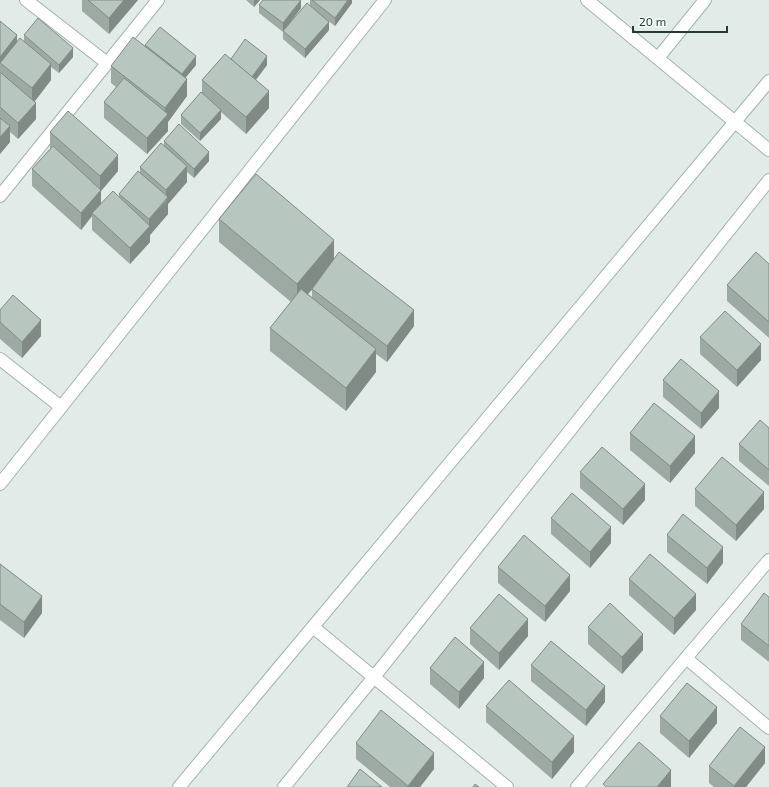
<svg xmlns="http://www.w3.org/2000/svg" width="769" height="787" font-family="'Exo 2',sans-serif">
  <style>
    .lines { fill: none; stroke-linecap: round; stroke-linejoin: round }
    .street-casing { stroke: #a5b3ad; stroke-width: 14 }
    .secondary-casing { stroke: #a1b6ae; stroke-width: 14 }
    .street { stroke: #fff; stroke-width: 12 }
    .secondary { stroke: #fff; stroke-width: 12 }
    .wall { fill: #9daaa4; fill-rule: evenodd }
    .shaded-wall { fill: #808b86 }
    .building { fill: #b7c6bf; stroke: #808b86 }
  </style>
  <rect width="100%" height="100%" fill="#e2ebe7"/>
  <g class="lines">
    <defs>
      <g id="street">
        <polyline points="26,0 107,63"/>
        <polyline points="587,0 769,150"/>
        <polyline points="658,58 705,0"/>
        <polyline points="0,196 158,0"/>
        <polyline points="0,359 61,407"/>
        <polyline points="0,484 385,0"/>
        <polyline points="313,627 507,787"/>
        <polyline points="686,658 769,728"/>
        <polyline points="284,787 374,677 769,180"/>
        <polyline points="577,787 769,560"/>
      </g>
      <polyline id="secondary" points="179,787 769,81"/>
    </defs>
    <!-- street casing -->
    <use href="#street" class="street-casing"/>
    <!-- secondary casing -->
    <use href="#secondary" class="secondary-casing"/>
    <!-- street -->
    <use href="#street" class="street"/>
    <!-- secondary -->
    <use href="#secondary" class="secondary"/>
  </g>
  <!-- wall -->
  <g class="wall">
    <polygon points="82,0 138,0 109,34 82,11"/>
    <polygon points="246,0 260,0 254,7"/>
    <polygon points="301,0 301,8 286,27 310,6 310,0 352,0 352,3 335,26 323,17 329,30 305,58 283,39 283,31 283,32 259,13 259,5"/>
    <polygon points="0,21 17,42 24,41 24,35 73,57 59,73 51,67 51,80 34,102 36,119 18,139 10,132 10,142 0,154"/>
    <polygon points="145,45 196,65 185,78 187,96 168,122 168,131 147,154 104,118 104,102 116,87 111,83 111,66 145,46"/>
    <polygon points="231,59 267,65 256,80 269,108 246,134 221,112 221,119 200,141 181,124 181,115 202,94 202,80"/>
    <polygon points="50,132 118,171 101,191 101,203 119,197 119,194 140,172 140,167 164,145 164,141 209,161 194,178 187,172 187,182 168,204 168,214 150,235 150,242 130,264 92,230 92,216 81,230 32,186 32,169 50,149"/>
    <path d="M219,219L334,260L414,326L387,362L376,354V372L346,411L270,351V328L291,302L219,242ZM312,290V297L308,294Z"/>
    <polygon points="769,264 769,338 727,301 727,285"/>
    <polygon points="0,310 41,336 22,358 0,339"/>
    <polygon points="700,337 761,360 737,387 700,354"/>
    <polygon points="663,380 719,408 701,429 663,397"/>
    <polygon points="769,428 769,486 739,461 739,444"/>
    <polygon points="630,433 695,453 670,483 630,450"/>
    <polygon points="580,472 645,500 623,525 580,488"/>
    <polygon points="695,489 764,509 736,541 695,506"/>
    <polygon points="551,518 611,543 590,568 551,534"/>
    <polygon points="667,535 723,563 707,584 667,552"/>
    <polygon points="0,564 42,613 24,638 0,620"/>
    <polygon points="498,567 570,591 545,622 498,583"/>
    <polygon points="629,579 696,610 674,635 629,595"/>
    <polygon points="769,597 769,662 741,640 741,624"/>
    <polygon points="588,627 643,650 622,674 588,644"/>
    <polygon points="470,628 528,636 499,670 470,644"/>
    <polygon points="531,665 605,702 586,726 531,681"/>
    <polygon points="430,668 484,678 459,709 430,684"/>
    <polygon points="486,706 574,752 552,779 486,722"/>
    <polygon points="660,716 717,723 689,758 660,733"/>
    <polygon points="356,743 434,769 420,787 390,787 356,759"/>
    <polygon points="765,763 746,787 714,787 709,783 709,766"/>
  </g>
  <!-- shaded-wall -->
  <g class="shaded-wall">
    <polygon points="124,0 138,0 109,34 109,18"/>
    <polygon points="254,0 260,0 254,7"/>
    <polygon points="301,0 301,8 283,32 283,23"/>
    <polygon points="348,0 352,0 352,3 335,26 335,18"/>
    <polygon points="329,22 329,30 305,58 305,49"/>
    <polygon points="17,35 17,51 0,63 0,74 0,57"/>
    <polygon points="73,48 73,57 59,73 59,65"/>
    <polygon points="196,56 196,65 182,82 182,74"/>
    <polygon points="267,56 267,65 251,86 251,77"/>
    <polygon points="51,64 51,80 32,105 32,88"/>
    <polygon points="187,79 187,96 168,122 168,131 147,154 147,138 165,117 165,108"/>
    <polygon points="269,91 269,108 246,134 246,117"/>
    <polygon points="36,103 36,119 18,139 18,123"/>
    <polygon points="221,110 221,119 200,141 200,133"/>
    <polygon points="10,126 10,142 0,154 0,137"/>
    <polygon points="209,152 209,161 194,178 194,169"/>
    <polygon points="118,155 118,171 101,191 101,206 92,213 92,216 81,230 81,213 100,191 100,176"/>
    <polygon points="187,166 187,182 168,204 168,214 150,235 150,242 130,264 130,248 149,226 149,219 166,201 166,190"/>
    <polygon points="334,240 334,263 297,307 297,284"/>
    <polygon points="414,310 414,326 387,362 387,346"/>
    <polygon points="41,320 41,336 22,358 22,342"/>
    <polygon points="761,344 761,360 737,387 737,370"/>
    <polygon points="376,349 376,372 346,411 346,388"/>
    <polygon points="719,391 719,408 701,429 701,413"/>
    <polygon points="695,436 695,453 670,483 670,466"/>
    <polygon points="645,484 645,500 623,525 623,509"/>
    <polygon points="764,492 764,509 736,541 736,525"/>
    <polygon points="611,527 611,543 590,568 590,552"/>
    <polygon points="723,547 723,563 707,584 707,568"/>
    <polygon points="570,575 570,591 545,622 545,606"/>
    <polygon points="696,594 696,610 674,635 674,618"/>
    <polygon points="42,596 42,613 24,638 24,622"/>
    <polygon points="528,619 528,636 499,670 499,653"/>
    <polygon points="643,634 643,650 622,674 622,657"/>
    <polygon points="484,662 484,678 459,709 459,692"/>
    <polygon points="605,686 605,702 586,726 586,710"/>
    <polygon points="717,707 717,723 689,758 689,741"/>
    <polygon points="574,736 574,752 552,779 552,762"/>
    <polygon points="765,747 765,763 746,787 734,787 734,786"/>
    <polygon points="434,753 434,769 420,787 408,787 408,786"/>
    <polygon points="671,770 671,787 657,787"/>
  </g>
  <!-- building -->
  <g class="building">
    <polygon points="88,0 124,0 109,18"/>
    <polygon points="263,0 301,0 283,23 259,5"/>
    <polygon points="312,0 348,0 335,18"/>
    <polygon points="307,3 329,22 305,49 283,31"/>
    <polygon points="38,18 73,48 59,65 24,35"/>
    <polygon points="0,21 17,35 0,57"/>
    <polygon points="160,27 196,56 182,74 145,45"/>
    <polygon points="133,37 187,79 165,108 111,66"/>
    <polygon points="20,38 51,64 32,88 0,63"/>
    <polygon points="245,39 267,56 252,77 231,59"/>
    <polygon points="225,54 269,91 246,117 202,80"/>
    <polygon points="0,72 36,103 18,123 0,107"/>
    <polygon points="124,78 168,114 147,138 104,102"/>
    <polygon points="201,92 221,110 200,133 181,115"/>
    <polygon points="68,111 118,155 100,176 50,132"/>
    <polygon points="0,118 10,126 0,137"/>
    <polygon points="179,124 209,152 194,169 164,141"/>
    <polygon points="161,143 187,166 166,190 140,167"/>
    <polygon points="53,146 101,190 81,213 32,169"/>
    <polygon points="138,171 168,197 149,219 119,194"/>
    <polygon points="256,174 334,240 297,284 219,219"/>
    <polygon points="113,191 150,226 130,248 92,213"/>
    <polygon points="339,252 414,310 387,346 312,289"/>
    <polygon points="756,252 769,264 769,322 727,285"/>
    <polygon points="301,289 376,349 346,388 270,328"/>
    <polygon points="13,295 41,320 22,342 0,322 0,310"/>
    <polygon points="725,311 761,344 737,370 700,337"/>
    <polygon points="681,359 719,391 701,413 663,380"/>
    <polygon points="654,403 695,436 670,466 630,433"/>
    <polygon points="760,420 769,428 769,470 739,444"/>
    <polygon points="602,447 645,484 623,509 580,472"/>
    <polygon points="722,457 764,492 736,525 695,489"/>
    <polygon points="572,493 611,527 590,552 551,518"/>
    <polygon points="683,514 723,547 707,568 667,535"/>
    <polygon points="524,535 570,575 545,606 498,567"/>
    <polygon points="650,554 696,594 674,618 629,579"/>
    <polygon points="0,564 42,596 24,622 0,604"/>
    <polygon points="764,593 769,597 769,646 741,624"/>
    <polygon points="499,594 528,619 499,653 470,628"/>
    <polygon points="610,603 643,634 622,657 588,627"/>
    <polygon points="455,637 484,662 459,692 430,668"/>
    <polygon points="551,641 605,686 586,710 531,665"/>
    <polygon points="509,680 574,736 552,762 486,706"/>
    <polygon points="687,683 717,707 689,741 660,716"/>
    <polygon points="381,710 434,753 408,786 356,743"/>
    <polygon points="740,727 765,747 734,786 709,766"/>
    <polygon points="639,742 671,770 657,787 606,787 603,784"/>
    <polygon points="360,769 382,787 347,787"/>
    <polygon points="475,784 479,787 473,787"/>
  </g>
  <!-- scale -->
  <path d="M633 26v6h94v-6" fill="none" stroke="#233b33" stroke-width="2"/>
  <text x="639" y="26" font-size="12" fill="#233b33" stroke="#f2f8f5" stroke-width="3" paint-order="stroke">20 m</text>
</svg>
